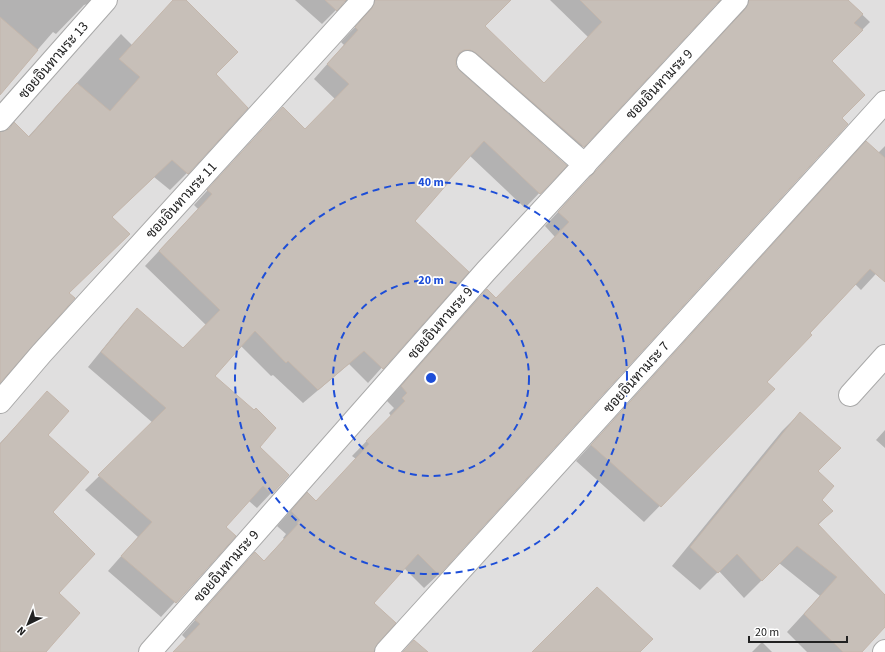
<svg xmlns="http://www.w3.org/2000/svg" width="885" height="652" font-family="'Source Sans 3',Sarabun,sans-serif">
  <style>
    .residential { fill: #e0dfdf }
    .shadow { fill: #0003 }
    .building { fill: #c7bfb8; stroke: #c4b6ab }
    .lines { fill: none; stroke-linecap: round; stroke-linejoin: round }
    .street-casing { stroke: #a9a9a9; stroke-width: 24 }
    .street { stroke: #fff; stroke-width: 22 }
    .ring { fill: none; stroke: #1d4ed8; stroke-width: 2; stroke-dasharray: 7 5 }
    .labels { text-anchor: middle; stroke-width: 3.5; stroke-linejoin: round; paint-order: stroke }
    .street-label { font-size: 14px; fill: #222; stroke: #fff }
    .centre { fill: #1d4ed8; stroke: #fff; stroke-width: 2 }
    .ring-label { font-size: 12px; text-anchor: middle; font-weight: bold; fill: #1d4ed8; stroke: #fff; stroke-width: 3.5; stroke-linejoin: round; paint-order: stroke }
  </style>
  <rect width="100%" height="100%" fill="#f2efe9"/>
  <!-- residential -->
  <rect class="residential" x="0" y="0" width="885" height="652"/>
  <!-- shadow -->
  <g class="shadow">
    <polygon points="0,0 102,0 84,5 56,34 53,32 0,93"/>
    <polygon points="174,0 184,0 215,74 187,173 170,190 154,177 111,217 68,293 0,381 0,133 4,133 14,124 28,137 121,34 132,45"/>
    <polygon points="295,0 494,0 483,26 544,84 588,37 550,0 847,0 870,22 831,61 841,118 439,574 424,588 404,568 373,603 376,643 373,652 174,652 186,639 182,635 240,568 255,554 263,562 284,539 283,538 286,534 277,526 293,508 307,494 315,502 356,459 352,456 391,416 389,413 394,408 387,401 473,304 487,290 496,299 555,237 545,226 732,24 735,18 725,2 715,4 569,161 462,67 455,64 459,72 565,166 525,208 470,156 445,182 413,221 467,272 368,383 349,364 303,403 273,375 271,376 241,346 214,376 259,447 288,475 257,508 249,501 225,527 235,536 161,617 108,571 138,537 85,490 153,423 88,367 123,324 137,310 183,350 206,325 145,266 198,209 194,205 283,108 305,130 335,99 314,79 344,45 341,42 358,24 361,17 350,2 344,2 322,24"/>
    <polygon points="885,146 885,264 861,290 855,284 765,382 774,389 644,522 576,461 851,158 878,153"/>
    <polygon points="47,393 46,435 57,593 44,652 0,652 0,443"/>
    <polygon points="800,413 817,472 821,500 832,511 818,525 885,597 885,625 860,652 807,652 787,632 820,596 779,563 744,598 719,571 700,590 672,566 782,431"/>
    <polygon points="885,430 885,448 876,440"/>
    <polygon points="762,642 772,652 752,652"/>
  </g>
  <!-- building -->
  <g class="building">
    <polygon points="173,0 186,0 238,52 216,74 248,108 188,174 172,160 112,217 130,234 69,293 75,298 0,383 0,132 9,129 14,122 29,137 77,83 110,111 140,77 119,59"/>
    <polygon points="325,0 346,0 337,11"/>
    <polygon points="375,0 511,0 485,26 544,83 602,22 580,0 720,0 584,147 476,53 470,50 464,50 459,53 456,60 456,66 460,71 567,166 540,194 484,141 447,182 448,183 415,221 469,272 383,369 364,351 318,390 288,361 286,363 255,331 215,376 254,410 256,408 276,428 260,447 289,475 272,494 263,486 226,527 236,536 176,603 121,556 152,522 98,475 166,408 101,352 137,308 183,348 220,310 159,251 212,194 207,190 283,107 305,129 349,84 327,64 358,30 355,27 372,8"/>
    <polygon points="749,0 848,0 863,14 854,23 863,30 832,61 865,95 842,118 848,124 439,575 418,554 374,603 396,623 377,644 374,652 173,652 200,624 195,620 255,552 264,561 298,524 297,523 300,520 291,511 307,492 316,501 369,444 366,441 405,401 402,398 407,393 401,386 487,289 496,298 569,222 558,212 746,8"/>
    <polygon points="0,17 38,50 0,95"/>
    <polygon points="866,141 885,158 885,282 870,269 810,333 812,335 767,382 775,389 661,507 591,445"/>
    <polygon points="47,391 69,411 48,435 89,472 53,512 95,554 59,593 80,613 46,652 0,652 0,444"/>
    <polygon points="800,412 841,448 818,471 834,486 822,500 833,511 818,524 885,595 885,627 862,652 843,652 804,614 837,577 797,546 762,581 737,554 718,573 690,547"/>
    <polygon points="597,587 653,639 640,652 532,652"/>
    <polygon points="414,640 428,652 403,652"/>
  </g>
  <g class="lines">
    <defs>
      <g id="street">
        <polyline points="468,62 585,165"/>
        <polyline points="0,120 106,0"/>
        <polyline points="850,395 885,356"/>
        <polyline points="0,402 41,354 363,0"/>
        <polyline points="150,652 486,271 737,0"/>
        <polyline points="386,652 885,102"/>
        <polyline points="884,652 885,651"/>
      </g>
    </defs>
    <!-- street casing -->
    <use href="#street" class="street-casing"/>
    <!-- street -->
    <use href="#street" class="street"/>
  </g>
  <!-- distance rings -->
  <g class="ring">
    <circle cx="431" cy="378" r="98"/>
    <circle cx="431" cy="378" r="196"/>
  </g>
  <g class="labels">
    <!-- street labels -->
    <g class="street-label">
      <text transform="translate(53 60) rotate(-49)" y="5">ซอยอินทามระ 13</text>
      <text transform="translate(659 84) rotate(-47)" y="5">ซอยอินทามระ 9</text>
      <text transform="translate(181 200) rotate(-48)" y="5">ซอยอินทามระ 11</text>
      <text transform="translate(440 323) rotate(-49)" y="5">ซอยอินทามระ 9</text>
      <text transform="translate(636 377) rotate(-48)" y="5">ซอยอินทามระ 7</text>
      <text transform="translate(226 566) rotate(-49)" y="5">ซอยอินทามระ 9</text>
    </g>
  </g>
  <circle cx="431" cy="378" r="6" class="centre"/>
  <g class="ring-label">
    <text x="431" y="186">40 m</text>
    <text x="431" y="284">20 m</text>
  </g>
  <!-- north arrow -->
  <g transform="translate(28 624) rotate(223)" stroke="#ffffff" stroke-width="3" paint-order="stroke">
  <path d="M0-3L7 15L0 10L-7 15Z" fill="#222222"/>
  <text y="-6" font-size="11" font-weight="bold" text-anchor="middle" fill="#222222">N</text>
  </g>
  <!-- scale -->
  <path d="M749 636v6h98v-6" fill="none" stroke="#222222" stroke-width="2"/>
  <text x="755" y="636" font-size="12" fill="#222222" stroke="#ffffff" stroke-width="3" paint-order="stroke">20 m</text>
</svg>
